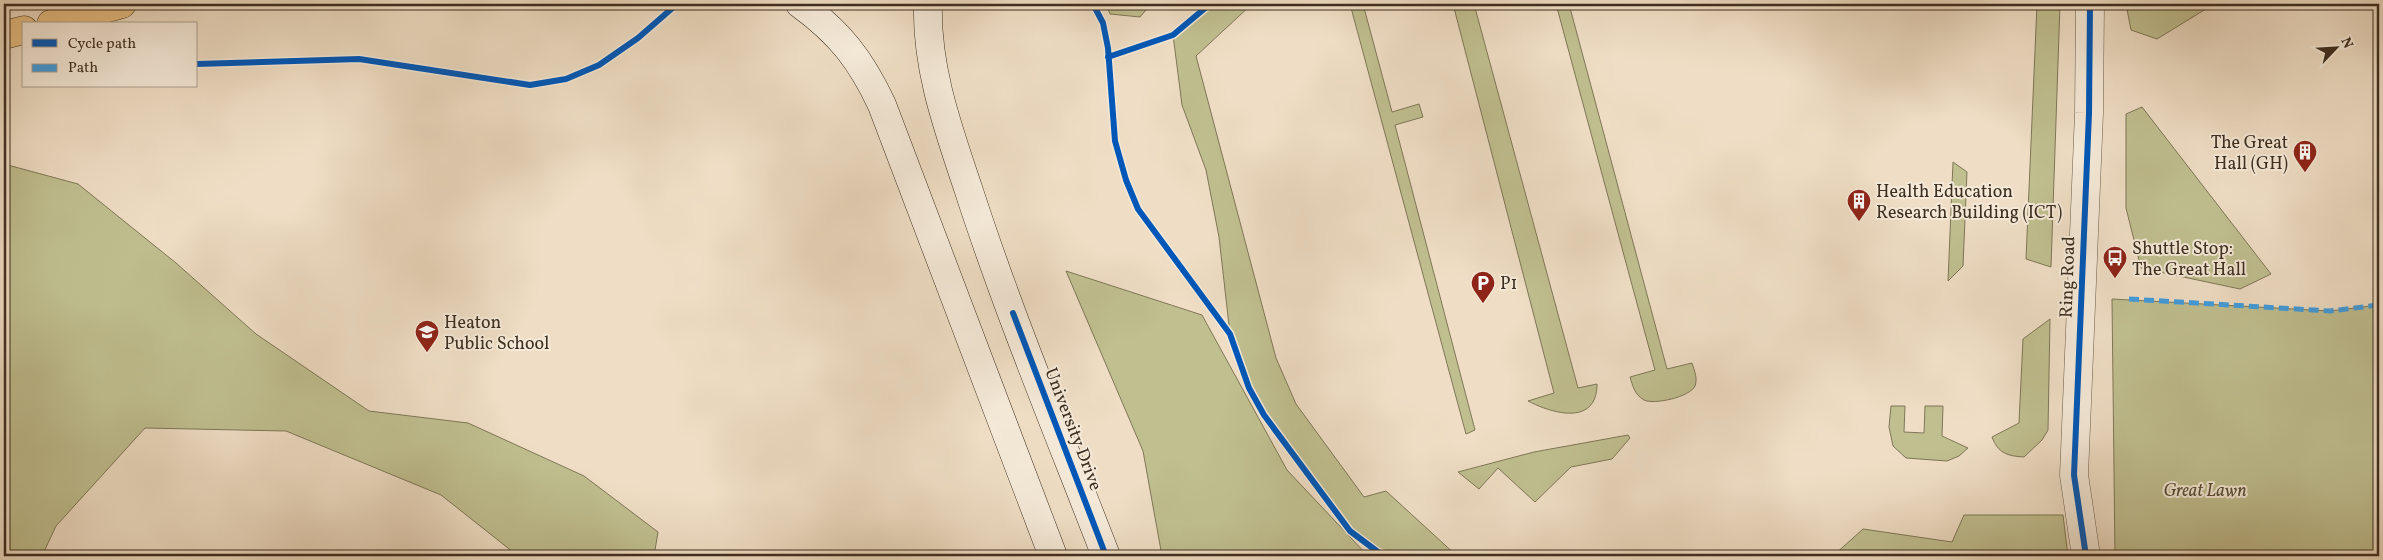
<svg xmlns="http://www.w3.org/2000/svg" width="2383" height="560" font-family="Vollkorn,serif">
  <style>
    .green { fill: #c0bf90; stroke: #7f7758 }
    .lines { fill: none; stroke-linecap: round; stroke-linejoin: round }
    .street-casing { stroke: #6a5b49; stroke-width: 29 }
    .secondary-casing { stroke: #3e2f20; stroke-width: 29 }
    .highway-casing { stroke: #3e2f20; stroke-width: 29 }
    .street { stroke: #f5ead9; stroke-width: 28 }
    .secondary { stroke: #f5ead9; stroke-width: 28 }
    .highway { stroke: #e8bf82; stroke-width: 28 }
    .quiet { stroke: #3f9de0; stroke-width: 5; stroke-dasharray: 10 5; stroke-linecap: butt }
    .cycleway-casing { stroke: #f5ead9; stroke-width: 9 }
    .cycleway { stroke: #0057b8; stroke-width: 6 }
    .labels { text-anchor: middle; stroke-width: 4; stroke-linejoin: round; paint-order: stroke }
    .poi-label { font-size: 18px; fill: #3e2f20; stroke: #f5ead9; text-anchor: start }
    .street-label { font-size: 18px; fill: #3e2f20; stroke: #f5ead9 }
    .park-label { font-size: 18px; font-style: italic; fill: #584c36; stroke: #f5ead9 }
  </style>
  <rect width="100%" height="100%" fill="#efdec5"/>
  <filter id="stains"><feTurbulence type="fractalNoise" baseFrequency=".004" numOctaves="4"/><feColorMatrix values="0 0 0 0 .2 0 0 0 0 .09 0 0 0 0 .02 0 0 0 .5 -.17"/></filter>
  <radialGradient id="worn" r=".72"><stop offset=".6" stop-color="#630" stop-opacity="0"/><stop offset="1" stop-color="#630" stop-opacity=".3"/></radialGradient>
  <!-- green -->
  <g class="green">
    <polygon points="1106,4 1151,4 1140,17 1110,14"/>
    <polygon points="1208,4 1252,4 1196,56 1276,358 1296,404 1364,497 1386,491 1457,556 1389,556 1378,552 1350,531 1264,415 1249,388 1230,334 1219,237 1206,170 1182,105 1173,35"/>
    <polygon points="1350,4 1363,4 1392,112 1419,104 1423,117 1395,125 1475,430 1466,434"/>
    <path d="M1453,4H1474L1578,388L1597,384C1597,426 1553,414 1528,401L1554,393Z"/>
    <path d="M1556,4H1569L1667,369L1692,363C1694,370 1698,378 1695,386C1690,397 1654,405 1644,400C1634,394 1633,386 1630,377L1655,370Z"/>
    <polygon points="2037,4 2060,4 2051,267 2026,259"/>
    <polygon points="2126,4 2214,4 2157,39 2131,30"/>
    <polygon points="2142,107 2271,274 2240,289 2141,268 2126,208 2126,114"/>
    <polygon points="1953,162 1967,172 1963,266 1948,281"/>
    <polygon points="4,164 78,184 176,263 256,334 369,411 468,423 584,476 658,532 654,556 518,556 441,495 286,431 145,428 56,526 42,556 4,556"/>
    <polygon points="1066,271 1202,315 1287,470 1368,556 1162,556 1143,451"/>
    <polygon points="2112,299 2330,311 2379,305 2379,556 2115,556"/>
    <path d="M2050,319L2048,430L2042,440L2024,457C2007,456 1998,453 1992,437L2019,423L2023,339Z"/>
    <polygon points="1891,406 1905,406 1904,432 1924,433 1925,406 1943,406 1942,436 1968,448 1959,456 1947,461 1906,458 1893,446 1889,427"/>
    <polygon points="1628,435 1630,438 1612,459 1571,467 1535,502 1498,468 1479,489 1458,472 1534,452"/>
    <polygon points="1964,515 2063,515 2068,556 1833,556 1863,529 1952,542"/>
  </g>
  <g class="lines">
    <defs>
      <polyline id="street" points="2086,556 2074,475 2089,113 2090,4"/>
      <g id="secondary">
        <path d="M800,4C840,33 861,60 882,105L1053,556"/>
        <path d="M928,4C926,68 948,128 968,188C1008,312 1059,434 1106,556"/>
      </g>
      <g id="highway">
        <polyline points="51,24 122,4"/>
        <polyline points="4,35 24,30"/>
      </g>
    </defs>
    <!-- street casing -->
    <use href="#street" class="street-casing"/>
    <!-- secondary casing -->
    <use href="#secondary" class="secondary-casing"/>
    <!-- highway casing -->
    <use href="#highway" class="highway-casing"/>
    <!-- street -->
    <use href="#street" class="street"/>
    <!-- secondary -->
    <use href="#secondary" class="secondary"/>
    <!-- highway -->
    <use href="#highway" class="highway"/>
    <!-- quiet -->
    <polyline class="quiet" points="2129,299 2330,311 2379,305"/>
    <defs>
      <g id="cycleway">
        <polyline points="1093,4 1103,23 1108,48 1115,141 1126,180 1138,209 1230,334 1249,388 1264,415 1350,531 1378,552 1389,556"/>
        <polyline points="1108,57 1173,35 1210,4"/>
        <polyline points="196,64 359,59 530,85 566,79 599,65 638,38 677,4"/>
        <polyline points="1013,313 1106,556"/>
        <polyline points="2086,556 2074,475 2089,113 2090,4"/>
      </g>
    </defs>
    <!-- cycleway casing -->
    <use href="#cycleway" class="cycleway-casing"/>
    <!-- cycleway -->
    <use href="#cycleway" class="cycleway"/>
  </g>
  <!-- icons -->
  <defs>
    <symbol id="building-pin" viewBox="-11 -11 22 30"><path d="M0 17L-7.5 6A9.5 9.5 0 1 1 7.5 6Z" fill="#8f2418" stroke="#f5ead9"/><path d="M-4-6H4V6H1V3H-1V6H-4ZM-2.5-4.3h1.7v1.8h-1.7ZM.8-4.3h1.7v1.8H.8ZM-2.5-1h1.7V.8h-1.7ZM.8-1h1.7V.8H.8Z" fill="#fff"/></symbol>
    <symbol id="bus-pin" viewBox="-11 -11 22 30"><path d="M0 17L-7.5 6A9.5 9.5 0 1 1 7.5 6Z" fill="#8f2418" stroke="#f5ead9"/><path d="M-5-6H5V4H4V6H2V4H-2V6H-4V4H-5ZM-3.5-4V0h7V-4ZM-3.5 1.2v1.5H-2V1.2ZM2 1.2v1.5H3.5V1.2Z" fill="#fff"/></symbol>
    <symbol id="parking-pin" viewBox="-11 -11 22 30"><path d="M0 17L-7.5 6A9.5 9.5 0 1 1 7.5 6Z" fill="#8f2418" stroke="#f5ead9"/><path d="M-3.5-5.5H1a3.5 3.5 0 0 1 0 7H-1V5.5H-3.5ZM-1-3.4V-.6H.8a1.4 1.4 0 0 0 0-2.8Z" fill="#fff"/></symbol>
    <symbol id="school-pin" viewBox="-11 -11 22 30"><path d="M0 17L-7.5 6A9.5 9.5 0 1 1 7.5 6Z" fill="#8f2418" stroke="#f5ead9"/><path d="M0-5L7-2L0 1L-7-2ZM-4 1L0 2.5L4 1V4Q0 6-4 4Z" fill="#fff"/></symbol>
  </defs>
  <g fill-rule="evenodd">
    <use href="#building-pin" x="2291" y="138" width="28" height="38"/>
    <use href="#building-pin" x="1845" y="187" width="28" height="38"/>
    <use href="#bus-pin" x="2101" y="244" width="28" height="38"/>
    <use href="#parking-pin" x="1469" y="269" width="28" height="38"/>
    <use href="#school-pin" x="413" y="318" width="28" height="38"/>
  </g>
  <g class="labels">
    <!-- poi labels -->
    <g class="poi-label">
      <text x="2288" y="148" text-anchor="end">The Great<tspan x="2288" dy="21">Hall (GH)</tspan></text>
      <text x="1876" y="197">Health Education<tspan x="1876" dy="21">Research Building (ICT)</tspan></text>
      <text x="2132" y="254">Shuttle Stop:<tspan x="2132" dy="21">The Great Hall</tspan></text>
      <text x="1500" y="289">P1</text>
      <text x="444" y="328">Heaton<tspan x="444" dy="21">Public School</tspan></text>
    </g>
    <!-- street labels -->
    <g class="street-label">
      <text transform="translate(2067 277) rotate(-88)" y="6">Ring Road</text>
      <text transform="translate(1074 429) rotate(69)" y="6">University Drive</text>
    </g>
    <!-- park labels -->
    <g class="park-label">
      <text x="2205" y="496">Great Lawn</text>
    </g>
  </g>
  <!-- margin -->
  <rect width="2383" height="560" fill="none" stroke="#efdec5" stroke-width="20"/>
  <rect x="5" y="5" width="2373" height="550" fill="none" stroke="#3e2f20" stroke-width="2.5"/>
  <rect x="10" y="10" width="2363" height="540" fill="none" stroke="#3e2f20"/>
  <!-- legend -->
  <rect x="22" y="22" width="175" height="65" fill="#f5ead9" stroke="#ac9f8f"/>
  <rect x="32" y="39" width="25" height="8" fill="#0057b8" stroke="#ac9f8f"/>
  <text x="68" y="48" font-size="15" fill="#3e2f20">Cycle path</text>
  <rect x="32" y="64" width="25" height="8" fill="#3f9de0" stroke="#ac9f8f"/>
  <text x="68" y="72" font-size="15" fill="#3e2f20">Path</text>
  <!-- north arrow -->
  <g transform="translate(2336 48) rotate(65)" stroke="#f5ead9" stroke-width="4" paint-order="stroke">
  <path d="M0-4L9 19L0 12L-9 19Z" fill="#3e2f20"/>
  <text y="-8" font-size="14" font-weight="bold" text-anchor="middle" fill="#3e2f20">N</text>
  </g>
  <rect width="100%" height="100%" filter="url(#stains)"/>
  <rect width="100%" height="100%" fill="url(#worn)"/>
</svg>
